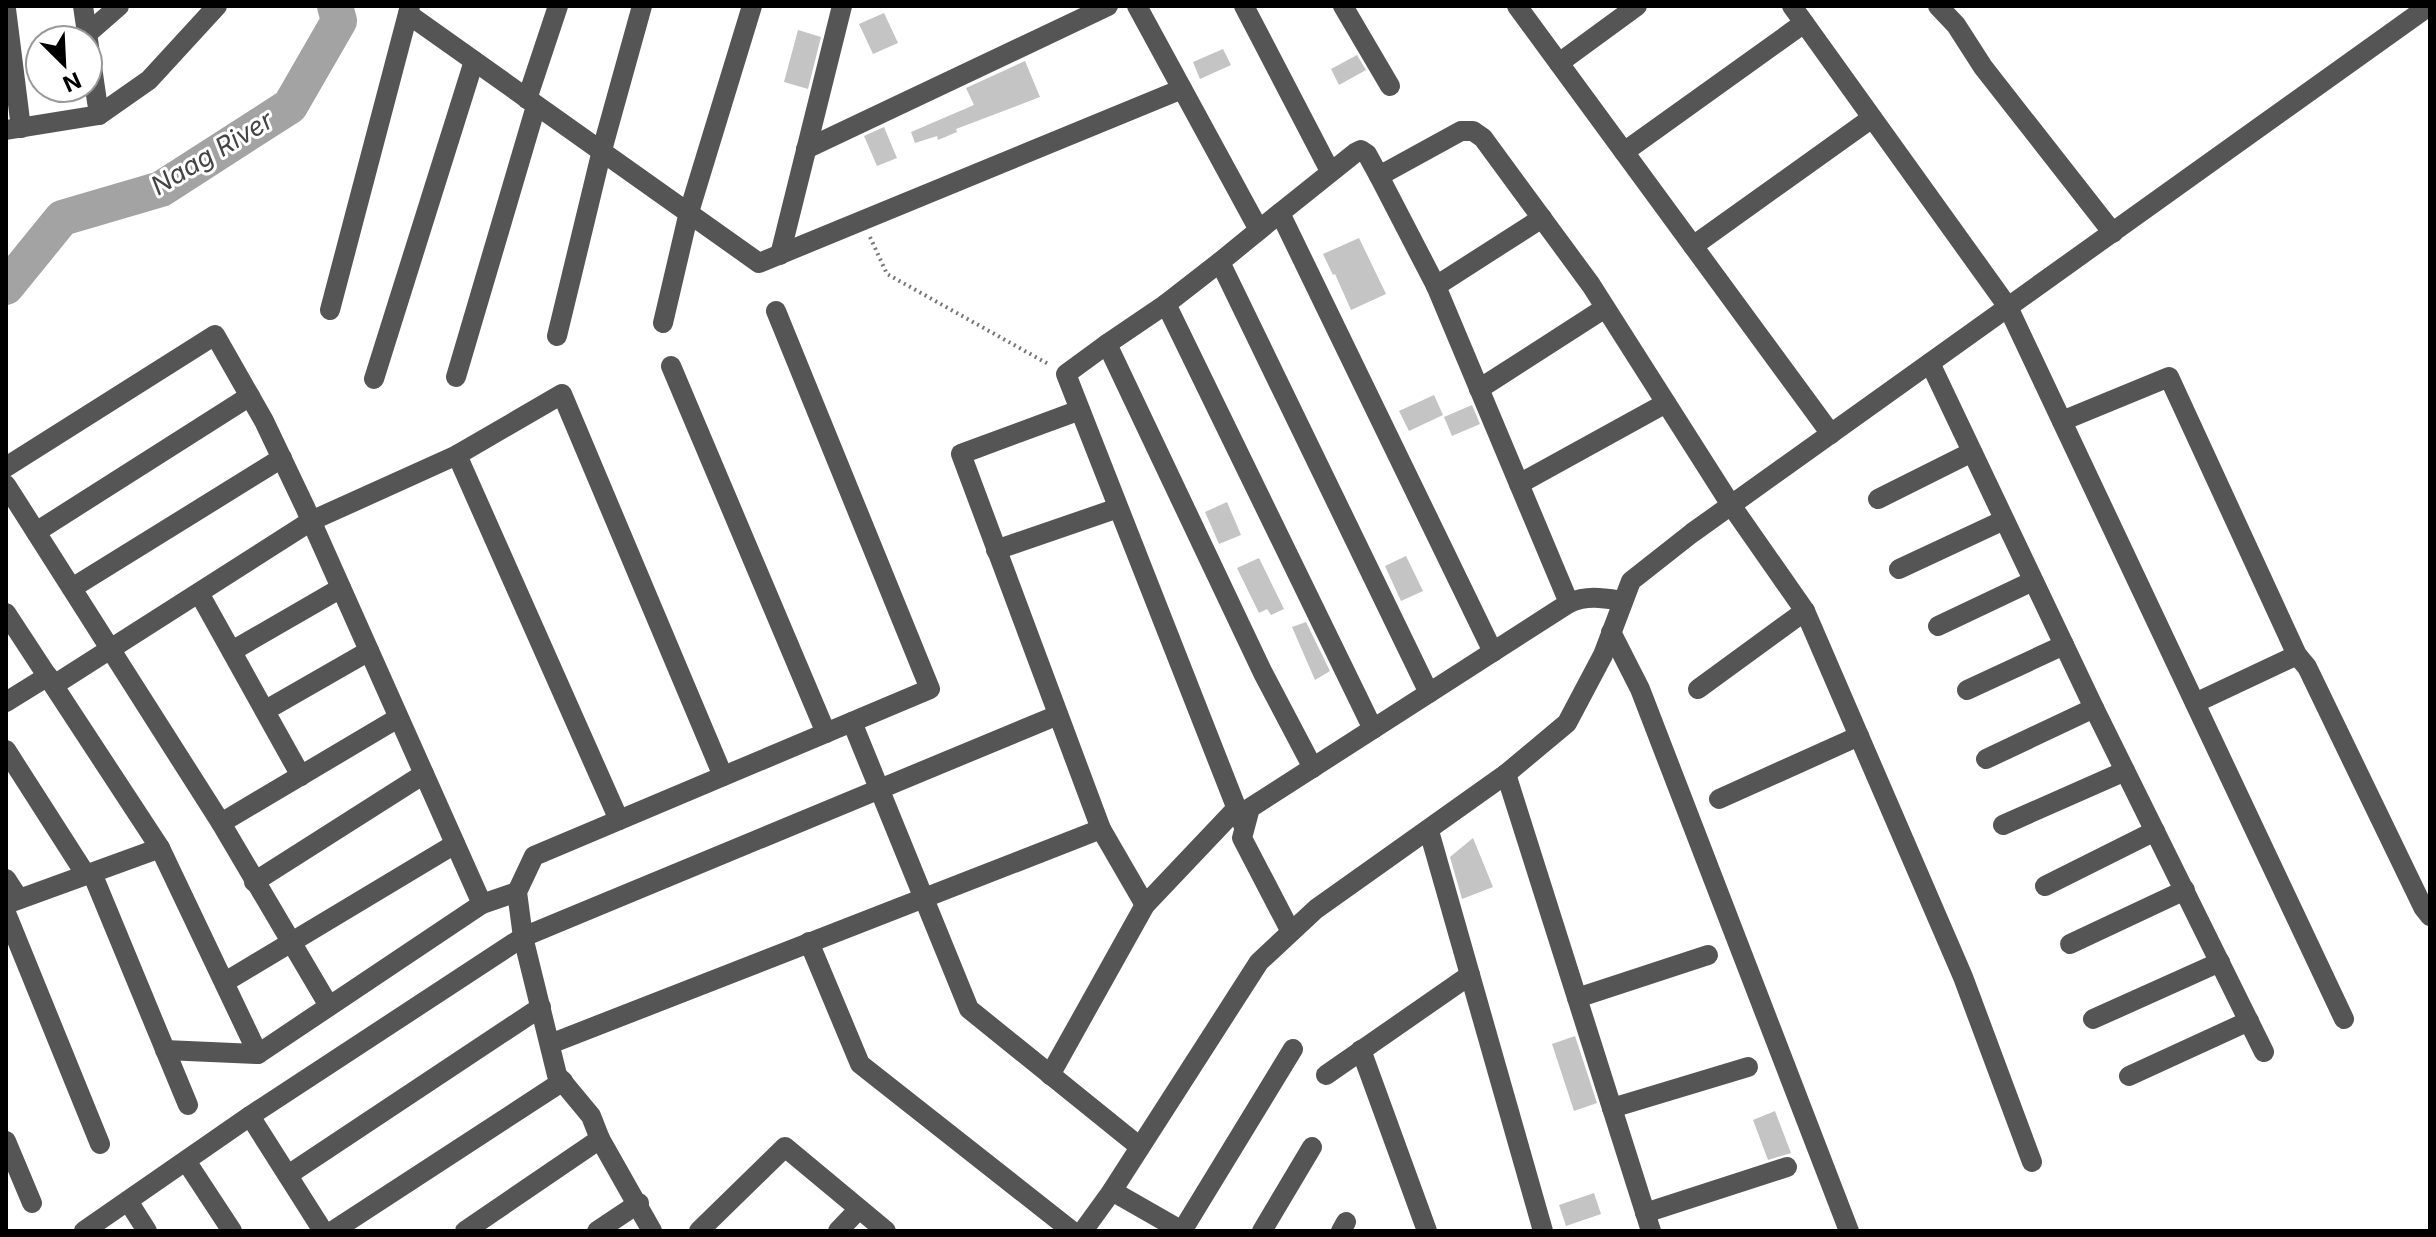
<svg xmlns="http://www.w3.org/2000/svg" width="2436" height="1237" font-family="Inter,sans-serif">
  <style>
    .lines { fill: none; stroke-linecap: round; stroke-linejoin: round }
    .river { stroke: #a3a3a3; stroke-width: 36 }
    .building { fill: #c4c4c4 }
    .path { stroke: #777; stroke-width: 4; stroke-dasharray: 2 4; stroke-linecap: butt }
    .minor { stroke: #555; stroke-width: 20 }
    .labels { text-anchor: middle; stroke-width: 6; stroke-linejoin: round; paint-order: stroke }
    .water-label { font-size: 26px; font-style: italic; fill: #444; stroke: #fff }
  </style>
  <rect width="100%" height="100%" fill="#fff"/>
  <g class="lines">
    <!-- river -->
    <polyline class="river" points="6,287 62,218 161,189 290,106 339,21 335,6"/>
  </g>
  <!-- building -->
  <g class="building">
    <polygon points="884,13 898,43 873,54 859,24"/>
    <polygon points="798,30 821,37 808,89 784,82"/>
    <polygon points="1223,49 1231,65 1200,79 1193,62"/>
    <polygon points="1357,55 1366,70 1339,85 1331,69"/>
    <polygon points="1025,61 1040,97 956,129 957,132 938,140 937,136 915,143 911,132 974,105 966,88"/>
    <polygon points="884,127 897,158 877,166 864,136"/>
    <polygon points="1359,238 1386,294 1351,310 1335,274 1333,275 1323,254"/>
    <polygon points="1434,395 1443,415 1409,431 1399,411"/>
    <polygon points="1472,405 1480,424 1452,436 1444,417"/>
    <polygon points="1227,502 1241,535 1219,544 1205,512"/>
    <polygon points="1406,556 1423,591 1401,601 1385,566"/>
    <polygon points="1259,558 1284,609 1271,615 1267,609 1259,613 1237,568"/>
    <polygon points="1306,622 1330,671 1315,680 1292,627"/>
    <polygon points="1473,838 1493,887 1462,899 1450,857"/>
    <polygon points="1575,1036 1597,1103 1574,1111 1552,1044"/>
    <polygon points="1775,1111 1791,1153 1768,1160 1753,1120"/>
    <polygon points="1594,1193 1601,1214 1566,1226 1559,1205"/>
  </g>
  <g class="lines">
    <!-- path -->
    <polyline class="path" points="870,237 887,274 1050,365"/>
    <!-- minor -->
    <g class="minor">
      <polyline points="1137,6 1259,230"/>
      <polyline points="1244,6 1330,171"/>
      <polyline points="1343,6 1390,86"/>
      <polyline points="1517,6 1831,434"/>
      <polyline points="1792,6 2008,307 2344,1019"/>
      <polyline points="1938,6 1956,25 1983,67 2113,233"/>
      <polyline points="6,9 21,128"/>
      <polyline points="408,14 759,263 1182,89"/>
      <polyline points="87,34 119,6"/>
      <polyline points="1559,63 1637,6"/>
      <polyline points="527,99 558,6"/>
      <polyline points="99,115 149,80 217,6"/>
      <polyline points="6,130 99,115 83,6"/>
      <polyline points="806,149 1108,6"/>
      <polyline points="1624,152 1804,23"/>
      <polyline points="1379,176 1367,154 1361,150 1355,153 1280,213 1493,652"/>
      <polyline points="1280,213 1220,262 1429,693"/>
      <polyline points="1693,246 1872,118"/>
      <polyline points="780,255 842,6"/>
      <polyline points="1220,262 1166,304 1373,729"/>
      <polyline points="1436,286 1542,218"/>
      <polyline points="1166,304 1107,344 1263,673 1313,768"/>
      <polyline points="330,310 410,6"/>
      <polyline points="663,323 689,212 752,6"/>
      <polyline points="557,336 602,150 642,6"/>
      <polyline points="1107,344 1066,374 1244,827"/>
      <polyline points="1930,363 2094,708 2264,1052"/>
      <polyline points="671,366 826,733"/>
      <polyline points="456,377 536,106"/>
      <polyline points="374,379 474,61"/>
      <polyline points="1479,389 1605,308"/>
      <polyline points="1080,410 961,454 1101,829 1145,905"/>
      <polyline points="2062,421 2169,377 2297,655 2307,667 2423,907 2430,916"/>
      <polyline points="457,455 619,820"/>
      <polyline points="6,467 215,335 264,421 305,507 482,904"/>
      <polyline points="1519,484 1666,403"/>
      <polyline points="6,485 221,823 329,1006"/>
      <polyline points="1878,499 1972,452"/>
      <polyline points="36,532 250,396"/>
      <polyline points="996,550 1118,508"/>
      <polyline points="1899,569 2004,520"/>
      <polyline points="72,588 282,458"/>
      <polyline points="199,593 301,776"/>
      <path d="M1569,603C1587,595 1603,598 1623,601"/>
      <polyline points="6,613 160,848 258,1054"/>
      <polyline points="1938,626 2033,581"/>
      <polyline points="1611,632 1640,689 1849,1231"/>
      <polyline points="232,651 341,588"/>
      <polyline points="54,685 311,521 457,455 562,394 723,776"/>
      <polyline points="1698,689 1805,611"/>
      <polyline points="1967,690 2064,645"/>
      <polyline points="6,702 48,676"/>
      <polyline points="2195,703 2297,655"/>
      <polyline points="266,710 369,651"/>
      <polyline points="852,722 969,1009 1140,1147"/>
      <polyline points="6,750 86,875"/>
      <polyline points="1986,759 2094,708"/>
      <polyline points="1506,774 1651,1231"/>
      <polyline points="1719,799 1859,736"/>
      <polyline points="221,823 398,718"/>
      <polyline points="2003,825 2125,771"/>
      <polyline points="1429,831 1543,1231"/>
      <polyline points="92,873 188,1105"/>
      <polyline points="6,879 19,899"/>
      <polyline points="254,882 424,774"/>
      <polyline points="2045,886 2155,831"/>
      <polyline points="6,904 160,848"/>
      <polyline points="6,913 100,1144"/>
      <polyline points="1291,932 1242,838 1250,808 1569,603 1436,286 1379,176 1461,131 1473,131 1483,138 1591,285 1731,505 1805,611 1963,977 2032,1162"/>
      <polyline points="809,942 860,1064 1072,1231"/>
      <polyline points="2070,944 2185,890"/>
      <polyline points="225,982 455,844"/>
      <polyline points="1577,998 1708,955"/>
      <polyline points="2093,1019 2220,962"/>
      <polyline points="550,1044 1101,829"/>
      <polyline points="165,1050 258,1054 482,904 517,892"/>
      <polyline points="1361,1050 1427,1231"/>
      <polyline points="1050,1075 1145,905 1237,808"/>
      <polyline points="1326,1075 1470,975"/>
      <polyline points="2129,1076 2249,1021"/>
      <polyline points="1612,1108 1748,1067"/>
      <polyline points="250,1116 323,1231"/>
      <polyline points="6,1141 32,1203"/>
      <polyline points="186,1161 232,1231"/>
      <polyline points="288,1175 541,1007"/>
      <polyline points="1112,1191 1182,1231"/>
      <polyline points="128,1201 147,1231"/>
      <polyline points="1645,1213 1787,1167"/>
      <polyline points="84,1231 250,1116 523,937 1058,715"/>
      <polyline points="333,1231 563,1081"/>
      <polyline points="465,1231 600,1139"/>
      <polyline points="597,1231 639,1203"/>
      <polyline points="652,1231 600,1139 591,1116 557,1075 523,937 517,892 534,856 930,689 776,311"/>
      <polyline points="699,1231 785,1147 886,1231"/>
      <polyline points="838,1231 859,1209"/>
      <polyline points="1083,1231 1112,1191 1259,962 1316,909 1506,774 1567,723 1603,655 1631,581 1692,533 2429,6"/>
      <polyline points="1182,1231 1293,1049"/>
      <polyline points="1262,1231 1312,1147"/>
      <polyline points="1341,1231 1346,1222"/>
    </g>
  </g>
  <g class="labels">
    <!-- water labels -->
    <g class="water-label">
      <text transform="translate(212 153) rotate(-31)" y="9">Naag River</text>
    </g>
  </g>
  <!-- border -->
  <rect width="2436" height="1237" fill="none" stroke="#000000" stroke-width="16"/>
  <!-- north arrow -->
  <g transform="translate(64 64) rotate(156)"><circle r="38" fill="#ffffff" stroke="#999999" stroke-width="2"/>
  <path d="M0-6L14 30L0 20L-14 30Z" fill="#000000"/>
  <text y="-12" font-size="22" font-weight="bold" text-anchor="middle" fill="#000000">N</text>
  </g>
</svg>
